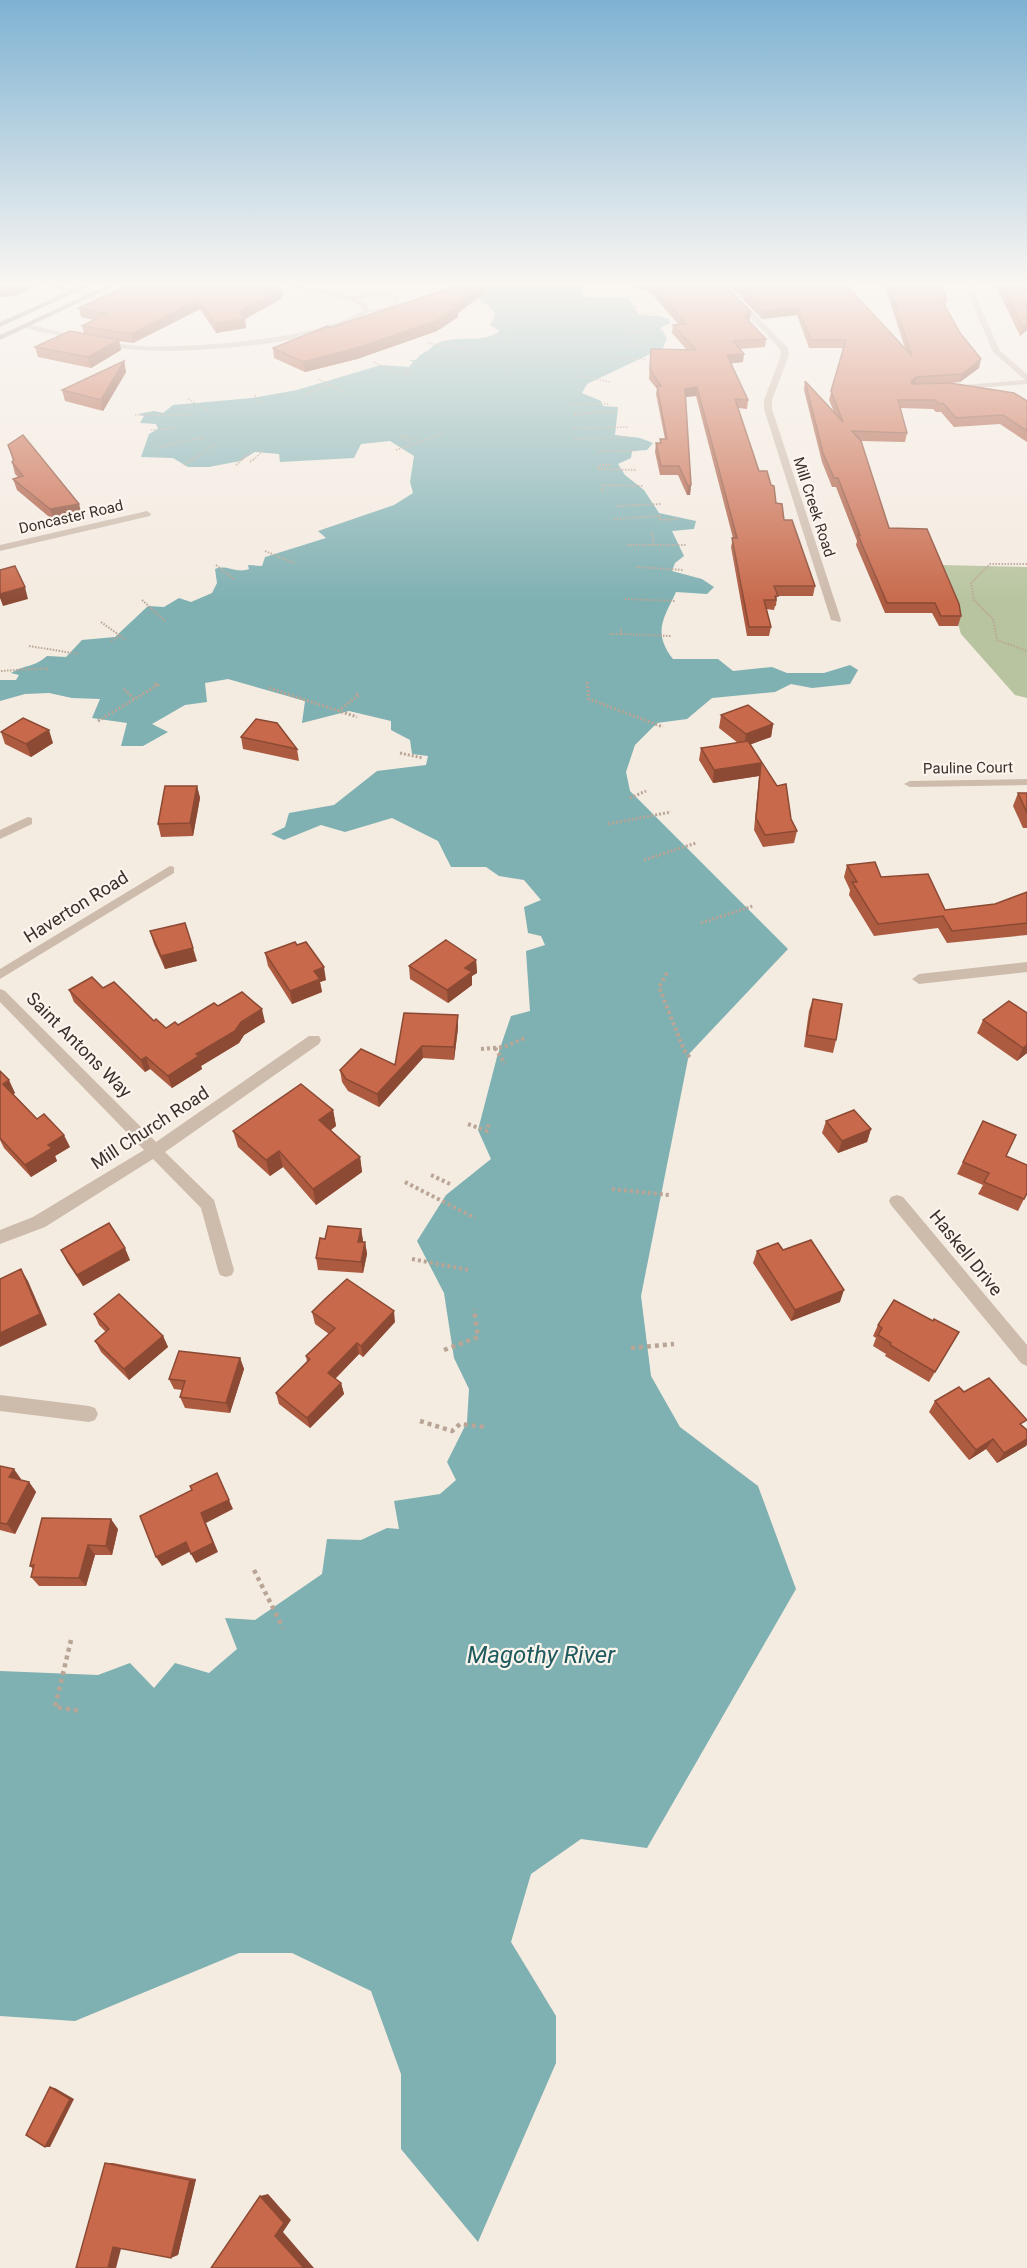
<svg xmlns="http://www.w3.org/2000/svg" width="1027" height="2268" font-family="Roboto,sans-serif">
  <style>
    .green { fill: #b8c4a0 }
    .water { fill: #7fb0b2 }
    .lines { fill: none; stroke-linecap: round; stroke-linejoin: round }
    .path-far4 { stroke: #b9a596; stroke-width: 1.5; stroke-dasharray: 1.5 1.5; stroke-linecap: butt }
    .path-far3 { stroke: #b9a596; stroke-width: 2; stroke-dasharray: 1.5 1.5; stroke-linecap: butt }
    .path-far2 { stroke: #b9a596; stroke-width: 3; stroke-dasharray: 2 2; stroke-linecap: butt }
    .path-far1 { stroke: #b9a596; stroke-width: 4; stroke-dasharray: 3 3; stroke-linecap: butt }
    .path { stroke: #b9a596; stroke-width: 4.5; stroke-dasharray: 4 4; stroke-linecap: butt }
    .lane { fill: #cdbbac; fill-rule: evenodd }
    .street { fill: #cdbbac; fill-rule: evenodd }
    .secondary { fill: #a18a7d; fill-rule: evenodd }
    .wall { fill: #ac5a40 }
    .shaded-wall { fill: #8c4a34 }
    .building { fill: #c8694b; stroke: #8c4a34; stroke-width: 1.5 }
    .labels { text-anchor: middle; stroke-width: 4.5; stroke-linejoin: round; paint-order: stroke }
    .far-street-label { font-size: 15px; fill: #3b302b; stroke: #fbf5ee }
    .street-label { font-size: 18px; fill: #3b302b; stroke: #fbf5ee }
    .near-water-label { font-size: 24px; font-style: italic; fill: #1f5a5e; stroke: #fbf5ee }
  </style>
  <rect width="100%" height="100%" fill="#f4ebe1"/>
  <!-- green -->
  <polygon class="green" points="941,565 1027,567 1027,698 1015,695 961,634"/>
  <!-- water -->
  <path class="water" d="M446,286H579L584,297L628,298L639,315L660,316L669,319L670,323L660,328L667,338L663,348L587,384L582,393L601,401L603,406L618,407L615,435L640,438L653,443L647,450L632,451L631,458L618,464L625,475L644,490L659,513L696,521L694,529L672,531L684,556L675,563L672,571L702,579L714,587L707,594L676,592C664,618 652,632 673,659H718L733,671L772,667L787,673H824L850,665L858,670L850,684L812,688L791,684L775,692L712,698L687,719L657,723L635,745L626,772L630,791L788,949L689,1054L641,1296L651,1376L680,1427L758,1486L796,1589L647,1848L581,1839L531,1874L511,1942L556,2016V2063L478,2242L401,2149V2074L371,1991L292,1953H239L75,2021L0,2016V1671L98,1675L130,1663L154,1688L175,1663L209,1673L237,1649L225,1618L255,1620L322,1574L327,1539L361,1540L387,1528L399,1529L394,1501L440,1494L456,1480L447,1462L467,1422L469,1389L454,1358L444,1293L417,1241L446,1195L491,1159L478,1130L497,1057L511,1016L530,1011L526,951L545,945L541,936L528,933L524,907L541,900L524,880L499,876L486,867H451L438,841L392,818L345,832L321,825L284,840L271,834L285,827L289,813L334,805L377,771L426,765L428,756L412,754L410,740L391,730V721L349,711L302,723L305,701L228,679L205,683L207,702L185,705L152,724L168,732L143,746H121L127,723L92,718L100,699L72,698L49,693L25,694L0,701V680H16L19,675L11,673C26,664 33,668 47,656L66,657L82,640L115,637L148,606L164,607L179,598L191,602L212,593L217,583L215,569C228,564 235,574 249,569L248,565L262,566L265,557L326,538L318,531L394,505L413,493L410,482L414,456L390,441L361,444L354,458L280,462L279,454L255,452L240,461L209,467H188L173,458L141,457L149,434L158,429L156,424L140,423L144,416L138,414L154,411L163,413L173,405L252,398L297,390L381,365L409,367L413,362L409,360H416C420,354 422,354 427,351C430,350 432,346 434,345C455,333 481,345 500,331L490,325L496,314C477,291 470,298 446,286Z"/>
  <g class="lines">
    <!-- path-far4 -->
    <g class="path-far4">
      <polyline points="553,288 581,287"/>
      <polyline points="591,301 631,298"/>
      <polyline points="477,304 500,302 493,296"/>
      <polyline points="610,310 638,307"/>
      <polyline points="627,320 624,318 654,313"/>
      <polyline points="626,332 664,331"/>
      <polyline points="427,343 462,348 467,345"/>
      <polyline points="628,347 628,345 663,342"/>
      <polyline points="614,358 647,359"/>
      <polyline points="374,362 405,376 413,373 405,369"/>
      <polyline points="579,376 611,382"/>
      <polyline points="318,379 347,393"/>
      <polyline points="310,394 306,393 329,385"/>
      <polyline points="255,395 258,403 263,403"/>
      <polyline points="188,399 208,410"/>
      <polyline points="571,405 608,404"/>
      <polyline points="135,415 191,415"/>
      <polyline points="575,416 574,414 615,412"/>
      <polyline points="572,428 628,427"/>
      <polyline points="151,430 175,428 175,426"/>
      <polyline points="407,435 401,437 408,441 419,436"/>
      <polyline points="574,439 629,437"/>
      <polyline points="157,448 202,437 203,440"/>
      <polyline points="396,450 444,433"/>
      <polyline points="599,453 600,451 637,451"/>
      <polyline points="192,460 215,444"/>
      <polyline points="242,460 253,450"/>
      <polyline points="253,460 264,450"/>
    </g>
    <!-- path-far3 -->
    <g class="path-far3">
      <polyline points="250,462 255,458"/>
      <polyline points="184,465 194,458"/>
      <polyline points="236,465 244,458"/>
      <polyline points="610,465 599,465 598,469 636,470"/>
      <polyline points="602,492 603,485 643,486"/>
      <polyline points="617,506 661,504"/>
      <polyline points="614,519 660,516 660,520 679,519"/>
      <polyline points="652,532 654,545"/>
      <polyline points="627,545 686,545"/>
      <polyline points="265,551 294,563"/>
      <polyline points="1027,564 990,564 971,583 974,600 993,619 997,640 1027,651"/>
      <polyline points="216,565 235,580"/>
      <polyline points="636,567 684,570"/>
      <polyline points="625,599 675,601"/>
      <polyline points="142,600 166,622"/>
      <polyline points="101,622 126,640"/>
      <polyline points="621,628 621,634 671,636"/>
      <polyline points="610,634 621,634"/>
      <polyline points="111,641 120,636"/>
      <polyline points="29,646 79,654"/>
      <polyline points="1,671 48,668 47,671"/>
    </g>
    <!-- path-far2 -->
    <g class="path-far2">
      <polyline points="587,682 589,699 663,727"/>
      <polyline points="269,688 357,717"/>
      <polyline points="124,689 134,699"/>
      <polyline points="338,711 359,695 354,693"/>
      <polyline points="98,721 158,685 153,683"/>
      <polyline points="400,753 423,758"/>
      <polyline points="630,798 646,791"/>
      <polyline points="608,824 671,812"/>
      <polyline points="644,860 696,843"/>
      <polyline points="701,923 753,906"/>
    </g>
    <!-- path-far1 -->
    <g class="path-far1">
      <polyline points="667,973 659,987 684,1050 691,1059"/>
      <polyline points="495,1048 505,1064"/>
      <polyline points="481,1049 504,1047 525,1038"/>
      <polyline points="468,1124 487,1131 489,1123"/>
      <polyline points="431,1175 450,1184"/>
      <polyline points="405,1182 475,1218"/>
      <polyline points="612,1189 669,1195"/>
      <polyline points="412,1259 469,1270"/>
    </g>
    <!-- path -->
    <g class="path">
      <polyline points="631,1348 674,1344"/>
      <polyline points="444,1350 478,1337 474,1309"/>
      <polyline points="420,1421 452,1431 460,1424 485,1427"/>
      <polyline points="254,1570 283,1628"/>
      <polyline points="71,1640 55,1707 80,1711"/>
    </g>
    <!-- lane -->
    <g class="lane">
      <polygon points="381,292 398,296 400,302 395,309 364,313 364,311 391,306 394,302 393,298 381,296 351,299 348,297"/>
      <polygon points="170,866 174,867 174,873 0,979 0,969"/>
    </g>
    <!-- street -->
    <g class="street">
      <polygon points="48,286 59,286 96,295 93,297"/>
      <path d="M284,286C312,286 341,292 367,304L369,312C334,344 187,354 138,350C111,348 84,341 57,335C46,333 32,331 22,326L26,324C63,332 101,343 138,346C190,349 320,339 362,311V306L342,298Z"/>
      <polygon points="721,286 727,286 788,348 789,355 772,400 772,409 841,620 840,622 831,620 764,409 764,400 781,355 780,349"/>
      <polygon points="965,286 971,286 1000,351 1027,374 1027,384 951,390 947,388 951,386 1025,380 993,352"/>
      <polygon points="147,511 151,514 150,516 0,551 0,545"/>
      <polygon points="1027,779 1027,785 910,787 904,784 910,781"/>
      <polygon points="28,817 32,818 32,824 0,839 0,830"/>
      <polygon points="1027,962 1027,972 919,984 912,979 919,974"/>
      <polygon points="0,989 5,991 156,1142 309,1036 319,1036 321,1040 319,1044 165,1152 214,1200 234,1270 232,1275 226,1277 220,1275 218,1270 201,1208 153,1159 45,1227 0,1244 0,1230 33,1217 144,1150 0,1002"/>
      <polygon points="897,1195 903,1197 1027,1345 1027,1366 1021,1363 891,1205 889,1201 891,1197"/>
      <polygon points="0,1395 89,1406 95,1408 98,1414 95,1420 89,1422 0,1411"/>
    </g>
    <!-- secondary -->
    <g class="secondary">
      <polygon points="81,286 89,286 0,327 0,322"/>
      <polygon points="106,286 114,286 0,340 0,335"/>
    </g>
  </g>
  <!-- wall -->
  <g class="wall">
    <polygon points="457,286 491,286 491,288 458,313 458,317 437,331 357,359 305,372 274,358 273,348 329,328"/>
    <polygon points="636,286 726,286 750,320 748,321 766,339 765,347 740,349 743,362 730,363 748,400 747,409 738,408 759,471 776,503 815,586 813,596 777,596 776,606 775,606 774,610 766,609 771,627 769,636 747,636 731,547 733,538 696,396 685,397 691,485 690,495 687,495 678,475 660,475 655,452 656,443 660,443 660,439 665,439 656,394 657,389 649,379 651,349 687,350 672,333 673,325 678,324 653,295 647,290 640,290"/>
    <polygon points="730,286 781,286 905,348 885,286 942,286 947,300 945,306 979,368 960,382 950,383 1027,401 1027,442 1000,424 954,427 941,412 936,412 933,409 900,408 907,433 905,442 861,441 889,528 961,616 958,626 939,626 932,613 885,613 856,545 857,541 836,487 832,487 822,462 804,390 805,381 834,412 829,400 843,348 809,348 797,315 762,319"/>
    <polygon points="996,286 1027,286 1027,330 1020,336"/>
    <polygon points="282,289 283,298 245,319 246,328 216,333 200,309 133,343 119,341 121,350 91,368 38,357 35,347 84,333 82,326 94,320 81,317 79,308"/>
    <polygon points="124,361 126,372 103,411 65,401 62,390"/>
    <polygon points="8,445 82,515 54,521 17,490 13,479 18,477 15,474 12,462 13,461"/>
    <polygon points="721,715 773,724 771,737 750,744 797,831 794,843 763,847 754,830 759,776 713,783 699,760 701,748 738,743 719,728"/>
    <polygon points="1,732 53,743 31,757 5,744"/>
    <polygon points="241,737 297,749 299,761 243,749"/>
    <polygon points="197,786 200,798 193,836 161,837 158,824"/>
    <polygon points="1018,793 1027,793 1027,828 1023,828 1013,806"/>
    <polygon points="847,865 881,877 945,910 995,904 1027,892 1027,935 947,943 938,928 874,936 849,895 850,890 844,877"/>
    <polygon points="150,931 197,961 165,969 154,944"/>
    <polygon points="265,953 326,980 320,982 322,992 292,1004 268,966"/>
    <polygon points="476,960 477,973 472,976 472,985 448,1003 410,979 409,966"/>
    <polygon points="103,988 166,1028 178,1025 218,1006 265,1022 244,1035 239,1043 201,1066 202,1069 172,1088 150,1069 145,1072 74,1002 69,990"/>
    <polygon points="813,999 836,1040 833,1053 804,1047 809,1011"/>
    <polygon points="1027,1013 1027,1053 1017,1061 977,1033 983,1020"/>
    <polygon points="458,1015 458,1028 454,1060 423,1058 379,1107 348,1091 342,1082 340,1070 395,1065"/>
    <polygon points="0,1071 15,1093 13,1094 37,1119 70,1147 55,1156 57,1161 31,1177 4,1148 0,1140"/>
    <polygon points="333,1110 336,1126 331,1130 360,1157 362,1172 316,1205 283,1167 270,1176 238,1147 233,1131"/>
    <polygon points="826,1121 871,1129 867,1142 838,1153 822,1133"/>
    <polygon points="983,1121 1006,1156 1024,1199 1018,1211 978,1194 983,1185 957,1174"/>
    <polygon points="361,1229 363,1242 365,1242 367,1254 363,1273 318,1270 316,1258 325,1239"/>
    <polygon points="61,1250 130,1260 83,1286 67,1262"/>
    <polygon points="783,1250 840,1302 791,1321 753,1263 757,1251"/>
    <polygon points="312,1312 395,1322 363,1357 359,1354 335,1379 341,1383 344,1394 310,1428 279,1404 276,1393 307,1362 306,1356 329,1334 315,1324"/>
    <polygon points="94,1314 163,1336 168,1347 129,1380 101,1352 95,1341 106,1332 99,1325"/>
    <polygon points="933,1321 959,1332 929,1382 885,1356 886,1354 873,1346 876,1338 873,1336 878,1325"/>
    <polygon points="240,1358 244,1369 230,1413 185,1408 180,1397 182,1390 174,1389 169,1379"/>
    <polygon points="964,1392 1023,1426 1027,1430 1027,1444 1026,1446 997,1463 986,1449 969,1460 929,1412 935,1401"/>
    <polygon points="0,1466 21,1479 20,1480 29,1482 36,1492 15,1534 0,1530"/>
    <polygon points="118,1529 112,1555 95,1555 86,1586 39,1586 31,1577 33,1569 30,1566"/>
    <polygon points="105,2163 113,2163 196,2179 178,2255 121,2248"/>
  </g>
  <!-- shaded-wall -->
  <g class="shaded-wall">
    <polygon points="18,286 36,286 14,296 0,297 0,290"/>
    <polygon points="481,286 491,286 491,288 458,313 458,317 437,331 357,359 305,372 303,362 454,306"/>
    <rect x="640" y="286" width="7" height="4"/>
    <polygon points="282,289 283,298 245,319 246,328 216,333 215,323 239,312"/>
    <polygon points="199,300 200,309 133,343 131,334"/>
    <polygon points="798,307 797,315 762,319 763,311"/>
    <polygon points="746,312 751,312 748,324 744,316"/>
    <polygon points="1027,324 1027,330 1020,336 1023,327"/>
    <polygon points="119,340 121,350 91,368 88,357"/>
    <polygon points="744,354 743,362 726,364 727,355"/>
    <polygon points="981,359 979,368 960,382 962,374"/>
    <polygon points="124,361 126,372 103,411 101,400"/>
    <polygon points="917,377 915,386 909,389 911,381"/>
    <polygon points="697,387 696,396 684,397 685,389"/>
    <polygon points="691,485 690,495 687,495 688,486"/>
    <polygon points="79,504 82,515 54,521 50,509"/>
    <polygon points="25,587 28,599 3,606 0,598 0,594"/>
    <polygon points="773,724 771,737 744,747 746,734"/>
    <polygon points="49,730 53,743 31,757 26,744"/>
    <polygon points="761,763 759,776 713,783 714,770"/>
    <polygon points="197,786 200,798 193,836 190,823"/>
    <polygon points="193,948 197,961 165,969 161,956"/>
    <polygon points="476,960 477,973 472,976 472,985 448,1003 447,990 465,968"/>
    <polygon points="324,967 326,980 320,982 322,992 292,1004 290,991 314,971"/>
    <polygon points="262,1009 265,1022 244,1035 239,1043 201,1066 202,1069 172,1088 168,1076 241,1022"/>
    <polygon points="458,1015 458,1028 454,1060 454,1047"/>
    <polygon points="1027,1045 1027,1053 1017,1061 1023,1048"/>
    <polygon points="422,1046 423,1058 379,1107 377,1094"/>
    <polygon points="146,1057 150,1069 145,1072 141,1060"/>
    <polygon points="9,1080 15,1093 9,1097 3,1084"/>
    <polygon points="333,1110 336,1126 322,1136 319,1120"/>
    <polygon points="871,1129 867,1142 838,1153 842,1141"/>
    <polygon points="64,1135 70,1147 55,1156 57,1161 31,1177 25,1165 48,1145"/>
    <polygon points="279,1151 283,1167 270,1176 266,1160"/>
    <polygon points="360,1157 362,1172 316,1205 313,1189"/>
    <polygon points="361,1229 363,1240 361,1254 358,1242"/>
    <polygon points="365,1242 367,1254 363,1273 361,1262"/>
    <polygon points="125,1248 130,1260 83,1286 77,1275"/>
    <polygon points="21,1269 28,1281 47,1325 0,1347 0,1333"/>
    <polygon points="844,1290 840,1302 791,1321 795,1310"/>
    <polygon points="394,1311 395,1322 363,1357 361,1346"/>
    <polygon points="163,1336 168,1347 129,1380 124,1369"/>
    <polygon points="357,1343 359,1354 330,1384 328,1373"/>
    <polygon points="240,1358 244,1369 230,1413 226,1403"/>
    <polygon points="341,1383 344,1394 310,1428 307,1418"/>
    <polygon points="993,1439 986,1449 969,1460 976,1450"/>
    <polygon points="1027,1439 1027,1444 1026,1446 997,1463 1004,1453"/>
    <polygon points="14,1469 21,1479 16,1487 9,1477"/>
    <polygon points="217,1473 233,1509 206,1523 218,1552 196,1563 191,1554 201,1513"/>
    <polygon points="29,1482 36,1492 15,1534 7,1524"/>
    <polygon points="111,1519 118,1529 112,1555 106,1546"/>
    <polygon points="186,1542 191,1551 162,1566 156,1557"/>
    <polygon points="88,1545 95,1555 86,1586 79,1578"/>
    <polygon points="50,2087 55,2088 74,2099 50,2147 45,2147"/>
    <polygon points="196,2179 178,2255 171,2258 190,2180"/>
    <polygon points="268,2194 291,2220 283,2232 314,2268 304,2268 275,2236 260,2196"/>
    <polygon points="122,2245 116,2268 108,2268 113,2247"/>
  </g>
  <!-- building -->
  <g class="building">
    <polygon points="0,286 18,286 12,288 0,290"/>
    <polygon points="127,286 261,286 282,289 239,312 244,319 215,323 199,300 131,334 82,326 106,314 79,308"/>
    <polygon points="457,286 481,286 454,306 458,307 436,321 356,348 303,362 273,348 328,326 329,328"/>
    <polygon points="652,286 726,286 751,312 746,312 749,315 744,316 766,339 733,341 744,354 727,355 748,400 735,399 759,471 767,471 771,485 774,486 776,503 782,504 784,520 792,520 815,586 774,586 778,596 775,596 776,600 764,600 771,627 749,627 732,538 737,538 697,387 685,389 691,485 688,486 679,466 661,466 656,443 661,443 660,439 667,439 657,386 661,386 650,370 651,349 696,350 673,325 686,324"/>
    <polygon points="739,286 771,286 769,287 847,286 912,356 889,286 942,286 947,300 942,300 960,333 981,359 962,374 917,377 911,381 912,384 950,383 1014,393 1027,401 1027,431 1003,415 956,418 943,403 939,404 935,400 898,400 907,433 852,431 861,441 889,528 927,529 959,604 961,616 941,616 935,603 887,603 858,535 860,535 838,478 834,478 823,453 805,381 843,422 831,391 846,340 811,340 798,307 763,311"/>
    <polygon points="1002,286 1027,286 1027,324 1023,327"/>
    <polygon points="70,331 119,340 88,357 35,347"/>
    <polygon points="124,361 101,400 62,390"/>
    <polygon points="23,435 79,504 50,509 13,479 23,476 12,462 14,460 8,445"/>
    <polygon points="15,566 25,587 0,594 0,570"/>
    <polygon points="748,705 773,724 746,734 721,715"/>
    <polygon points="23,718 49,730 26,744 1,732"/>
    <polygon points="256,719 277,723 297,749 241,737"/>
    <polygon points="748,741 777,786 786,784 791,819 797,831 765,835 756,818 761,763 714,770 701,748"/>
    <polygon points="165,786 197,786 190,823 158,824"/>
    <polygon points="1018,793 1027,793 1027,813"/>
    <polygon points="875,862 881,877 928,874 945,910 995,904 1027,892 1027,923 952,931 943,916 878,924 852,882 857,882 847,865"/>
    <polygon points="185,923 193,948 161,956 150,931"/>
    <polygon points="446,940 476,960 465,968 472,972 447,990 409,966"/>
    <polygon points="295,942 297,945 306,942 324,967 314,971 320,979 290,991 265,953"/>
    <polygon points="92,977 103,988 114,982 154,1021 156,1019 166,1028 175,1022 178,1025 214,1003 218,1006 242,992 262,1009 241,1022 235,1031 196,1054 199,1056 168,1076 146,1057 141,1060 69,990"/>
    <polygon points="813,999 842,1004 836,1040 807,1035"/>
    <polygon points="1009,1001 1027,1013 1027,1045 1023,1048 983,1020"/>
    <polygon points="404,1013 458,1015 454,1047 422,1046 377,1094 346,1079 340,1070 361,1049 395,1065"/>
    <polygon points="0,1071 9,1080 3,1084 37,1119 44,1114 64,1135 48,1145 52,1148 25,1165 0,1138"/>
    <polygon points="301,1084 333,1110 319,1120 360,1157 313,1189 279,1151 266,1160 233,1131"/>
    <polygon points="854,1110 871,1129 842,1141 826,1121"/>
    <polygon points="983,1121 1016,1135 1006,1156 1027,1165 1027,1193 1024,1199 984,1182 989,1173 963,1162"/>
    <polygon points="109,1223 125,1248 77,1275 61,1250"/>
    <polygon points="328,1226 361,1229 358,1242 365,1242 361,1262 316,1258 320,1238 325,1239"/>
    <polygon points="811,1240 844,1290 795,1310 757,1251 778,1243 783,1250"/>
    <polygon points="21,1269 40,1314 0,1333 0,1279"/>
    <polygon points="347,1279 394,1311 361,1346 357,1343 328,1373 341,1383 307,1418 276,1393 310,1359 306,1356 335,1328 312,1312 325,1299"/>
    <polygon points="119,1294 163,1336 124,1369 95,1341 109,1329 94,1314"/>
    <polygon points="894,1300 933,1321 934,1319 959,1332 935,1372 890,1345 891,1343 878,1335 882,1328 878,1325"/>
    <polygon points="179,1351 240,1358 226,1403 180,1397 185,1381 169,1379"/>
    <polygon points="989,1378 1027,1420 1020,1424 1027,1430 1027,1439 1004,1453 993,1439 976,1450 935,1401 959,1387 964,1392"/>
    <polygon points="0,1466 14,1469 9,1477 29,1482 7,1524 0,1523"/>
    <polygon points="217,1473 229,1500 201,1513 213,1543 191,1554 186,1542 156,1557 140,1516 192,1490 190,1486"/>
    <polygon points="42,1518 111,1519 106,1546 88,1545 79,1578 31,1577 34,1565 30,1566"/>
    <polygon points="50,2087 70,2099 45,2147 26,2135"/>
    <polygon points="105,2163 190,2180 171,2258 113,2247 108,2268 76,2268"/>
    <polygon points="260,2196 284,2223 275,2236 304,2268 211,2268"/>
  </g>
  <!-- sky -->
  <linearGradient id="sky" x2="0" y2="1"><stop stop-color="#7eb2d2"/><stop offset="0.47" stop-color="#faf6f2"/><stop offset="1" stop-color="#faf6f2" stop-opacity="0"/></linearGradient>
  <rect width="1027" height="603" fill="url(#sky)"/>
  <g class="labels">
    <!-- far-street labels -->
    <g class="far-street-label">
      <text transform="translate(814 507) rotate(72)" y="5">Mill Creek Road</text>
      <text transform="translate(71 517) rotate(-13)" y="5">Doncaster Road</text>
      <text transform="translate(968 768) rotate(-1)" y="5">Pauline Court</text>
    </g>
    <!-- street labels -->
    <g class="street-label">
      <text transform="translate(76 907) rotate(-32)" y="6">Haverton Road</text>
      <text transform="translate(79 1045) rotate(45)" y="6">Saint Antons Way</text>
      <text transform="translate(150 1128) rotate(-33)" y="6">Mill Church Road</text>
      <text transform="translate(966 1253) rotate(51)" y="6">Haskell Drive</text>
    </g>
    <!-- near-water labels -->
    <g class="near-water-label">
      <text x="541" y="1663">Magothy River</text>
    </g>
  </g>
</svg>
